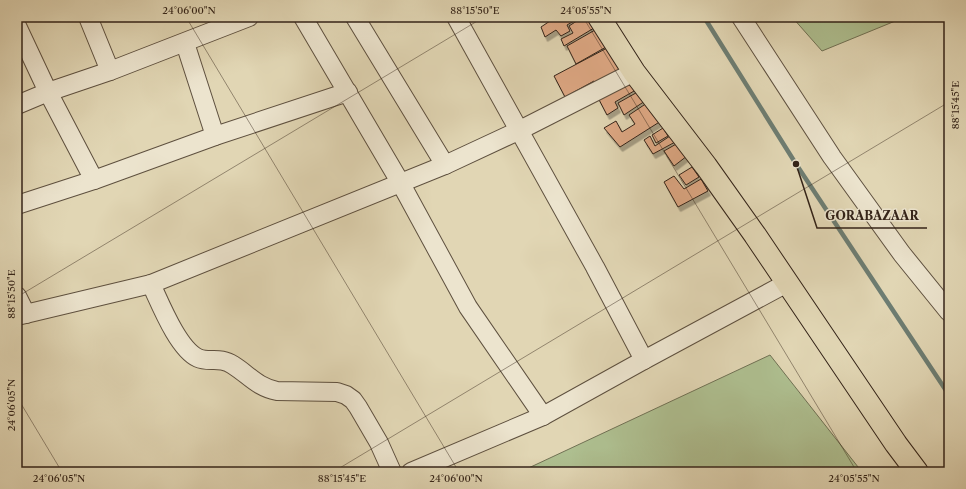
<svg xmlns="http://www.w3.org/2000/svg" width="966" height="489" font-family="'Libre Caslon Text',serif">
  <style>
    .green { fill: #aebf90; stroke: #707154 }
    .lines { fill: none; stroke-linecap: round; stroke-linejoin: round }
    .stream { stroke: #6d7d72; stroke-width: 4.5 }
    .building { fill: #dea884; stroke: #332318; filter: url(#shadow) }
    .minor-casing { stroke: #5e503f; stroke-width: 20 }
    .major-casing { stroke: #332318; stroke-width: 24 }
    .minor { stroke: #ece4ce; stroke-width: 18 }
    .major { stroke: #e1d6b4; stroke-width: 22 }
    .ticks { fill: none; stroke: #332318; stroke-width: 1; stroke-opacity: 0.45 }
    .leader { fill: none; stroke: #332318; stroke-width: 1.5 }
    .callout-dot { fill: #332318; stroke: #ece4ce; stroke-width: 1.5 }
    .callout-label { font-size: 12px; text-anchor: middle; font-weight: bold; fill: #332318; stroke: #ece4ce; stroke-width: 3; stroke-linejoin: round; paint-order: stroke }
    .neatline { fill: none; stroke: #332318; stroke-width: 1.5 }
    .ticks-label { font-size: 10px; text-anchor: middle; fill: #332318 }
  </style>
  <defs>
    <filter id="shadow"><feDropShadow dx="2.5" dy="4.5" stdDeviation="0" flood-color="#0004"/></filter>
  </defs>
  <rect width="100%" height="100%" fill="#e1d6b4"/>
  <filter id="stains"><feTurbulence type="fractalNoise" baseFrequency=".005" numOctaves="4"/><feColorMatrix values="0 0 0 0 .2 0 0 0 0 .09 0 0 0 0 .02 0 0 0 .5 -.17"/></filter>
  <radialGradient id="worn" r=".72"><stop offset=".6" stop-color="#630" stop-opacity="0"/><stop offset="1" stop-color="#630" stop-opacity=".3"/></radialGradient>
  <!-- green -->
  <g class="green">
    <polygon points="792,17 905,17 822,51"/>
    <polygon points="770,355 862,472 520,472"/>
  </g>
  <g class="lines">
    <!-- stream -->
    <polyline class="stream" points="704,17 796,164 949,395"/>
  </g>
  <!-- building -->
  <g class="building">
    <polygon points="548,17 581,17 567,25 570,31 561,36 556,30 545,37 541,27 550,21"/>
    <polygon points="583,17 588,17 594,28 564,46 561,39 573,33 569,26"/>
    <polygon points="595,30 606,47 576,64 567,46"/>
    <polygon points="607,48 621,71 597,85 594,81 565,97 554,76"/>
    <polygon points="633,73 641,87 615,102 618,108 607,115 595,92"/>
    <polygon points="643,89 648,99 624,115 618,103"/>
    <polygon points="650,101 661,121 620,147 604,128 616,121 622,132 635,124 629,115"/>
    <polygon points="663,128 668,136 656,143 652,135"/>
    <polygon points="650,136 655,146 670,136 677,141 653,154 644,140"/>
    <polygon points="678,143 687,156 674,166 664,151"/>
    <polygon points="692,167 699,177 686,185 679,175"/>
    <polygon points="674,176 684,189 701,179 708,191 678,207 664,182"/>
  </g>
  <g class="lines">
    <defs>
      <g id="minor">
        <polyline points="88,17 110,71"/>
        <polyline points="303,17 400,182 468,307 543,416"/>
        <polyline points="355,17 445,165"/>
        <polyline points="456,17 595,267 644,360"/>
        <polyline points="741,17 832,157 902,254 949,312"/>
        <polyline points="17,26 48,92 94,180"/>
        <polyline points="185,43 215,136"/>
        <polyline points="17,105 48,92 110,71 249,17"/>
        <polyline points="17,205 94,180 215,136 348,92"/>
        <path d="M151,284C160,303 178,349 198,358C209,363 220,356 233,365C249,375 257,387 277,391L337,392L346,395L353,400L358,407L379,443L392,472"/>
        <polyline points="17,296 26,314"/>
        <polyline points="17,316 151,284 445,165 520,130 634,72"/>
        <polyline points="411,472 543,416 644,360 787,283"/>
      </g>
      <polyline id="major" points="599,17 634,72 706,166 755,235 896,444 917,472"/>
    </defs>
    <!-- minor casing -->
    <use href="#minor" class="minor-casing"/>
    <!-- major casing -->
    <use href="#major" class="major-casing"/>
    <!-- minor -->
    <use href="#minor" class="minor"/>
    <!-- major -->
    <use href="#major" class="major"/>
  </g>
  <!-- ticks -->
  <path class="ticks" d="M186,17L459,472M583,17L857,472M17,297L484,17M17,397L62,472M333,472L949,102M941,472L949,467"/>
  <!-- callouts -->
  <path class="leader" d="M796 164L817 228H927"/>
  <circle class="callout-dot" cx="796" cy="164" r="4"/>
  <g class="callout-label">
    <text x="872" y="220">GORABAZAAR</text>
  </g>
  <!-- margin -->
  <rect width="966" height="489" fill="none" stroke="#e1d6b4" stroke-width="44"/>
  <rect x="22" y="22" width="922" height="445" class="neatline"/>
  <g class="ticks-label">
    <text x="189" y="14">24°06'00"N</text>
    <text x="475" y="14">88°15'50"E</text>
    <text x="586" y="14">24°05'55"N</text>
    <text transform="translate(955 105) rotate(-90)" y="4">88°15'45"E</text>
    <text transform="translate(11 294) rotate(-90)" y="4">88°15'50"E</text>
    <text transform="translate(11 405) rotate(-90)" y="4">24°06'05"N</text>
    <text x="59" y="482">24°06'05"N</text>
    <text x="342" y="482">88°15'45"E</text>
    <text x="456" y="482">24°06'00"N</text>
    <text x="854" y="482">24°05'55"N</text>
  </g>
  <rect width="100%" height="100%" filter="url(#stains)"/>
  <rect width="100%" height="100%" fill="url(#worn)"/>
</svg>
